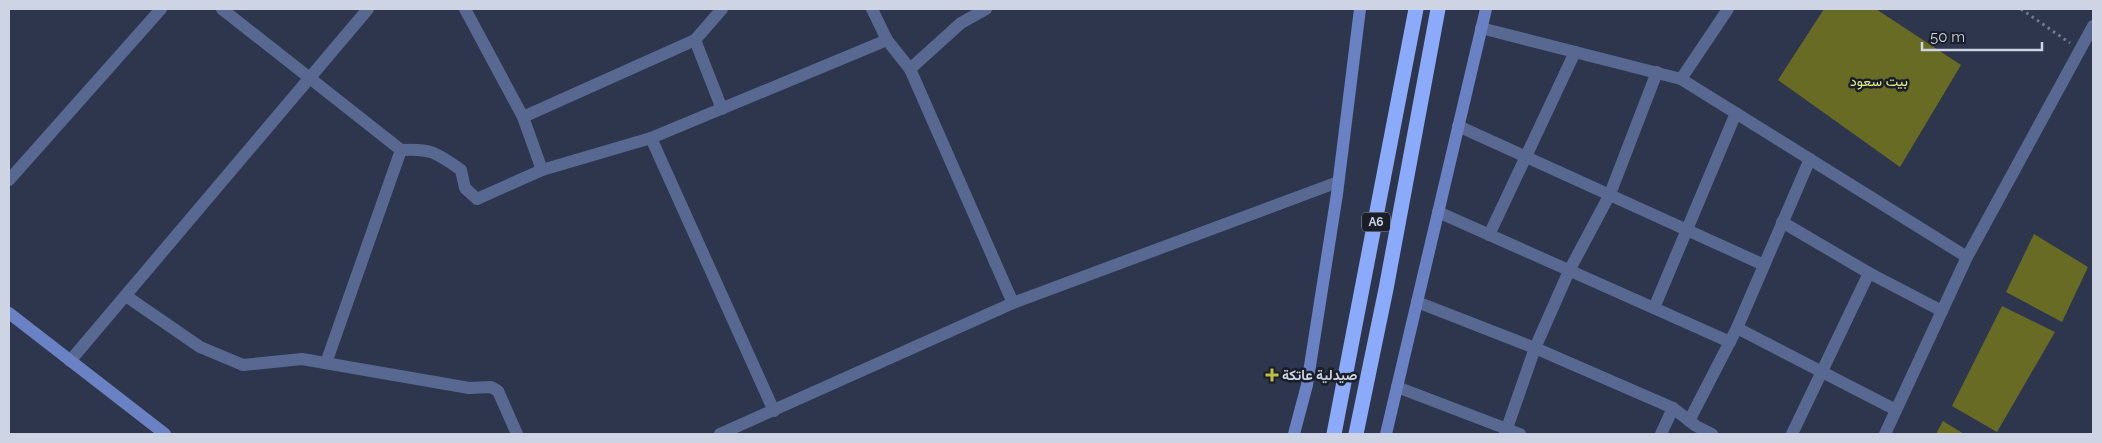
<svg xmlns="http://www.w3.org/2000/svg" width="2102" height="443" font-family="Raleway,Vazirmatn,sans-serif">
  <style>
    .forest { fill: #686b24 }
    .lines { fill: none; stroke-linecap: round; stroke-linejoin: round }
    .path { stroke: #727a8e; stroke-width: 3; stroke-dasharray: 2.5 4; stroke-linecap: butt }
    .street { stroke: #586891; stroke-width: 12 }
    .secondary { stroke: #6a82c3; stroke-width: 12 }
    .highway { stroke: #8caafa; stroke-width: 15 }
    .poi-dot { fill: #bbc044; stroke: #1a1e29; stroke-width: 2 }
    .labels { text-anchor: middle; stroke-width: 5; stroke-linejoin: round; paint-order: stroke }
    .shield { fill: #1a1e29; stroke: #989dab; stroke-width: 1 }
    .shield-label { font-size: 12px; font-weight: bold; fill: #ced4e3 }
    .park-label { font-size: 14px; fill: #e7ec89; stroke: #1a1e29 }
    .poi-label { font-size: 14px; font-weight: bold; fill: #ced4e3; stroke: #1a1e29; text-anchor: start }
  </style>
  <rect width="100%" height="100%" fill="#2d364d"/>
  <!-- forest -->
  <g class="forest">
    <polygon points="1824,9 1876,9 1961,65 1900,167 1778,80"/>
    <polygon points="2034,234 2088,267 2062,322 2006,292"/>
    <polygon points="2002,306 2055,332 1997,432 1952,406"/>
    <polygon points="1943,421 1964,434 1936,434"/>
  </g>
  <g class="lines">
    <!-- path -->
    <polyline class="path" points="2021,9 2070,43"/>
    <!-- street -->
    <g class="street">
      <path d="M222,9L401,150C431,148 437,153 461,170L465,188L477,199L542,170L651,138L887,40"/>
      <polyline points="465,9 523,117 542,170"/>
      <polyline points="872,9 887,40 910,69 1013,303"/>
      <polyline points="1481,28 1681,79 1967,257"/>
      <polyline points="695,40 722,109"/>
      <polyline points="910,69 961,23 986,9"/>
      <polyline points="1681,79 1728,9"/>
      <polyline points="523,117 695,40 722,9"/>
      <polyline points="1458,126 1764,265"/>
      <polyline points="651,138 774,411"/>
      <polyline points="9,180 161,9"/>
      <polyline points="1438,212 1730,342"/>
      <polyline points="1782,222 1869,273 1942,311"/>
      <polyline points="1489,235 1575,52"/>
      <polyline points="126,296 200,347 243,365 302,359 469,388 491,387 498,391 517,434"/>
      <polyline points="1417,302 1535,348 1673,408 1696,426 1712,434"/>
      <polyline points="1654,308 1736,113"/>
      <polyline points="1737,328 1896,410"/>
      <polyline points="70,361 368,9"/>
      <polyline points="326,363 401,150"/>
      <polyline points="1397,387 1520,434"/>
      <polyline points="1689,421 1737,328 1810,159"/>
      <polyline points="720,434 1013,303 1338,182"/>
      <polyline points="1505,434 1535,348 1569,271 1610,194 1657,72"/>
      <polyline points="1661,434 1673,408"/>
      <polyline points="1792,434 1869,273"/>
      <polyline points="1885,434 1967,257 2093,26"/>
    </g>
    <!-- secondary -->
    <g class="secondary">
      <polyline points="9,313 165,434"/>
      <polyline points="1294,434 1307,385 1337,194 1360,9"/>
      <polyline points="1386,434 1486,9"/>
    </g>
    <!-- highway -->
    <g class="highway">
      <polyline points="1334,434 1416,9"/>
      <polyline points="1356,434 1386,289 1438,9"/>
    </g>
  </g>
  <!-- markers -->
  <path class="poi-dot" d="M1269.5 367.5h5v5h5v5h-5v5h-5v-5h-5v-5h5z"/>
  <g class="labels">
    <!-- shield labels -->
    <rect class="shield" x="1362" y="212.5" width="28" height="19" rx="4"/>
    <g class="shield-label">
      <text x="1376" y="226">A6</text>
    </g>
    <!-- park labels -->
    <g class="park-label">
      <text x="1879" y="86">بيت سعود</text>
    </g>
    <!-- poi labels -->
    <g class="poi-label">
      <text x="1282" y="380">صيدلية عاتكة</text>
    </g>
  </g>
  <!-- border -->
  <rect width="2102" height="443" fill="none" stroke="#ced4e3" stroke-width="20"/>
  <!-- scale -->
  <path d="M1922 42v8h120v-8" fill="none" stroke="#ced4e3" stroke-width="2.5"/>
  <text x="1930" y="42" font-size="15" fill="#ced4e3" stroke="#1a1e29" stroke-width="4" paint-order="stroke">50 m</text>
</svg>
